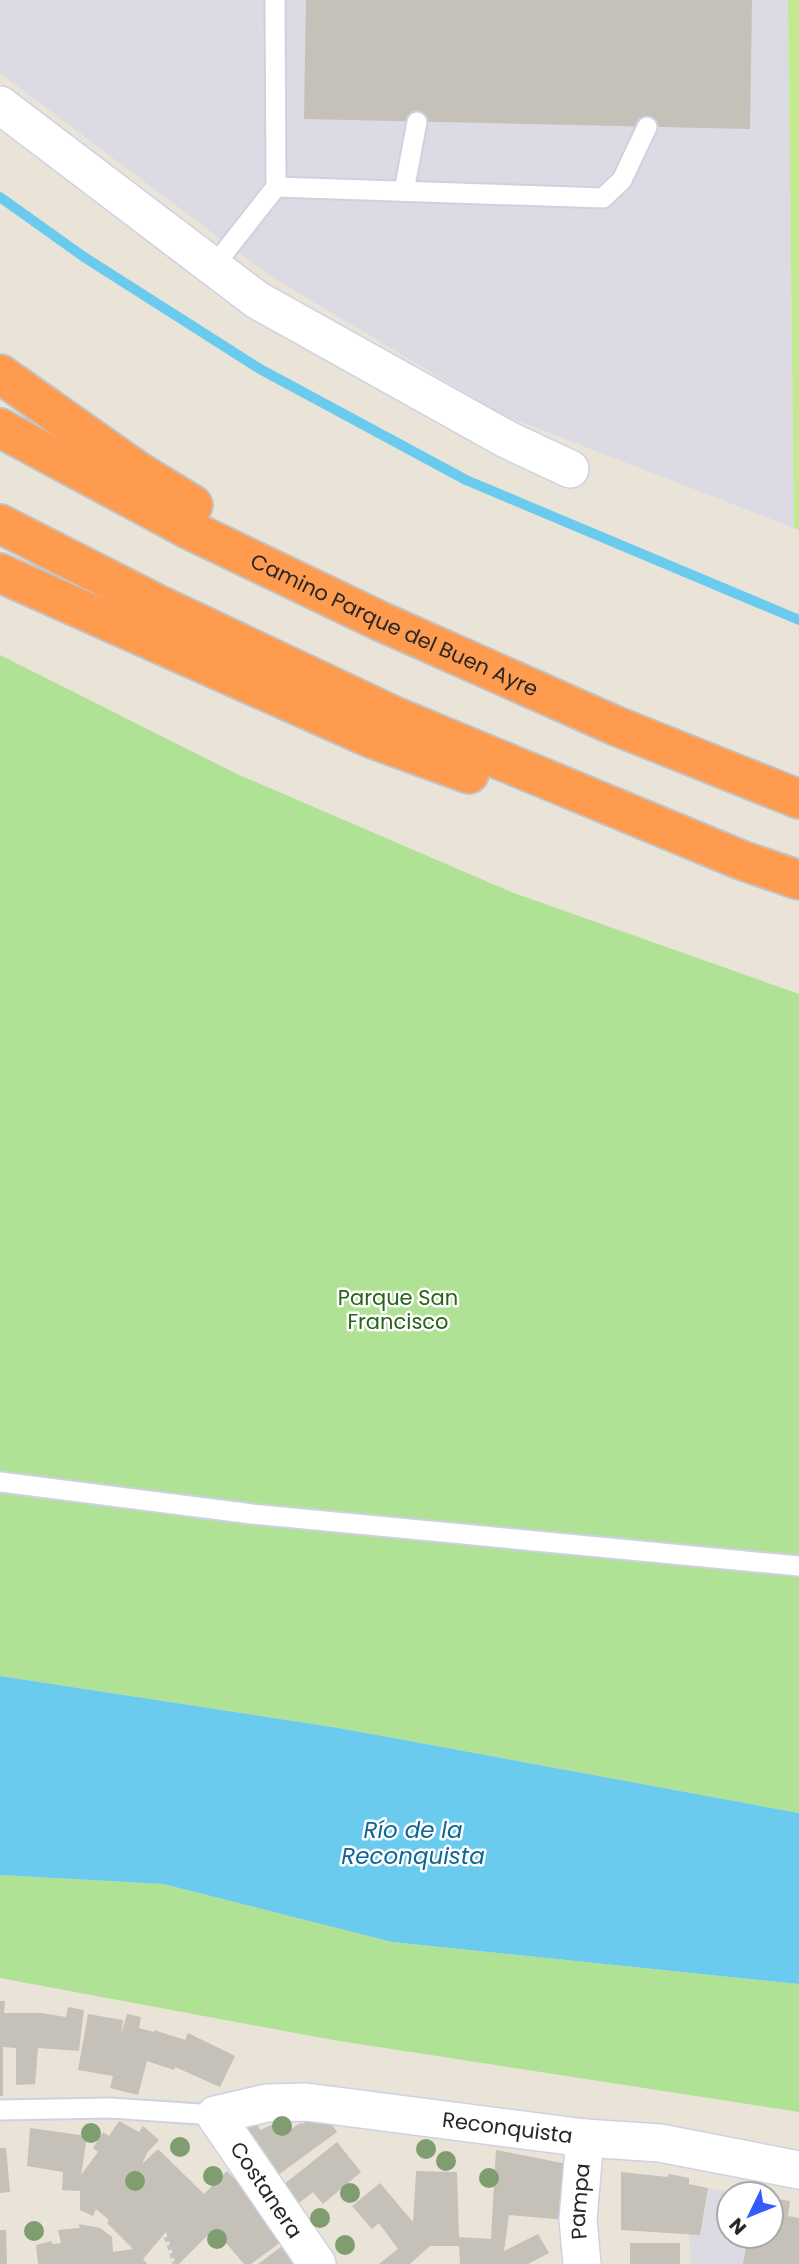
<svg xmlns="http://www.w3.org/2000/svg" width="799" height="2264" font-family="Poppins,sans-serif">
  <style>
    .industrial { fill: #dcdae2 }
    .green { fill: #afe294 }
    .pitch { fill: #c3ea8f }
    .water { fill: #6acbee }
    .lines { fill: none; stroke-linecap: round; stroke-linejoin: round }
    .stream { stroke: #6acbee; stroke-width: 10 }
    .building { fill: #c5c0b8; fill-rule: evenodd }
    .lane-casing { stroke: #ced1e1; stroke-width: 23 }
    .street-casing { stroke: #ced1e1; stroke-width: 40 }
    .highway-casing { stroke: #c3c3c3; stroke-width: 42 }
    .path { stroke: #c3c3c3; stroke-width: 4.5; stroke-dasharray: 5 3.5; stroke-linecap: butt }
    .lane { stroke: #fff; stroke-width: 19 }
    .street { stroke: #fff; stroke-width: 37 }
    .highway { stroke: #fe9b4f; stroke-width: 38 }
    .tree { fill: #7f9d6f }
    .labels { text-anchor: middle; stroke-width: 5; stroke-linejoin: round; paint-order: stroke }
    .street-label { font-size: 21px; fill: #272727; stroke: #fff }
    .park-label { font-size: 21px; fill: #286319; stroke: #fff }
    .water-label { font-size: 23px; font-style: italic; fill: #0d6796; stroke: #fff }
  </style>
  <rect width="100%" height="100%" fill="#eae3d8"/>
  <!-- industrial -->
  <g class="industrial">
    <polygon points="0,0 788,0 794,528 501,414 267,274 0,73"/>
    <polygon points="708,2188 744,2194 729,2194 729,2236 748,2236 743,2264 691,2264 689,2233 700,2234"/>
  </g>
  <!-- green -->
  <g class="green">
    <polygon points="0,655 237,774 511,892 799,994 799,1813 339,1728 0,1676"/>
    <polygon points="0,1875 163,1884 392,1942 799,1984 799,2112 333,2040 0,1978"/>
  </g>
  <!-- pitch -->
  <polygon class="pitch" points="788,0 799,0 799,530 794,528"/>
  <!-- water -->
  <polygon class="water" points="0,1676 339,1728 799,1813 799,1984 392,1942 163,1884 0,1875"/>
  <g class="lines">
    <!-- stream -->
    <polyline class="stream" points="0,197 84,257 260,369 466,480 799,620"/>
  </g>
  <!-- building -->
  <g class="building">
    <polygon points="306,0 752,0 750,129 304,119"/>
    <polygon points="0,2001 5,2001 4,2013 41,2013 66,2017 68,2007 84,2010 79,2051 38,2048 35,2084 16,2085 16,2048 3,2047 3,2096 0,2096"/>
    <polygon points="88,2014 123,2020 121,2034 127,2014 141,2017 139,2028 154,2032 154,2030 185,2040 188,2033 235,2056 220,2087 175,2067 174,2070 147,2061 138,2095 110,2088 113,2076 78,2070"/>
    <polygon points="323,2110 337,2132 274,2178 247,2128 257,2124 260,2130 274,2124 279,2136 301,2123 302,2124"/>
    <path d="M119,2121L139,2132L143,2126L159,2140L147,2153L142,2164L158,2149L204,2194L227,2171L254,2199L285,2239L251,2264H244L214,2229L179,2264H176L166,2232L143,2259L147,2264H38L36,2245L52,2241V2244L61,2243L58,2230L80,2228L79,2224L100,2228L112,2237L113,2252L133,2249L107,2223L109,2220L96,2209L93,2216L80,2210V2191L62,2190L63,2172L27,2166L30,2128L87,2136L81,2175L98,2152L93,2148L103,2132L109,2136ZM132,2173L141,2181L133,2191L127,2184Z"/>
    <polygon points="337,2142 361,2172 323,2204 313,2192 299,2203 283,2185"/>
    <polygon points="0,2148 6,2148 10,2192 0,2193"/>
    <polygon points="496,2150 567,2164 566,2220 509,2215 504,2251 538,2234 549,2253 528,2264 460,2264 459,2246 430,2246 410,2264 379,2264 398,2249 379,2223 372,2229 352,2206 380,2183 413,2222 416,2171 457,2172 459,2237 491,2239"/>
    <polygon points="621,2172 668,2177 669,2174 689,2178 689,2184 708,2188 700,2235 621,2230"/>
    <polygon points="771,2198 790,2201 788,2216 799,2218 799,2264 743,2264 748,2236 771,2236"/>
    <polygon points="0,2230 6,2230 7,2264 0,2264"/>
    <rect x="630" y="2243" width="50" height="21"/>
    <polygon points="281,2247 293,2264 258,2264"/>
  </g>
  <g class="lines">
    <defs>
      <g id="lane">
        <polyline points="276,187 603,198 622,180 647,127"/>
        <polyline points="404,191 417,122"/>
        <polyline points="213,267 276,187 275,0"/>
        <polyline points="0,1482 252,1514 799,1566"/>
        <polyline points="0,2110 110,2108 215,2115"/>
      </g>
      <g id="street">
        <polyline points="0,105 257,300 508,440 570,469"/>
        <path id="s1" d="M317,2264L215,2115L267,2103L306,2102L585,2138L660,2143L799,2170"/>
        <path id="s2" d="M582,2264L578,2219L585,2138"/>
      </g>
      <g id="highway">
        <polyline points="0,374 139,472 193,505"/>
        <path id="s3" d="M0,428L188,529L382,622L616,726L799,799"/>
        <polyline points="0,524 159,605 394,716 741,860 799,880"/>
        <polyline points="0,573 373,739 469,774"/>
      </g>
    </defs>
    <!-- lane casing -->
    <use href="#lane" class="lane-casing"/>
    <!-- street casing -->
    <use href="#street" class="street-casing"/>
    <!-- highway casing -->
    <use href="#highway" class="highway-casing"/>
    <!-- path -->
    <polyline class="path" points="166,2237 175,2264"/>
    <!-- lane -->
    <use href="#lane" class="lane"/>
    <!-- street -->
    <use href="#street" class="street"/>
    <!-- highway -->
    <use href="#highway" class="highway"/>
  </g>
  <!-- trees -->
  <g class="tree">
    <circle cx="282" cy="2126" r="10"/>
    <circle cx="91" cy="2133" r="10"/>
    <circle cx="180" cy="2147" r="10"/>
    <circle cx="426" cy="2149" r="10"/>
    <circle cx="446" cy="2161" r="10"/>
    <circle cx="213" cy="2176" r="10"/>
    <circle cx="489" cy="2178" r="10"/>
    <circle cx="135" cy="2181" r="10"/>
    <circle cx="350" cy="2193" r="10"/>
    <circle cx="320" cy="2218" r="10"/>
    <circle cx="34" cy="2231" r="10"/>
    <circle cx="217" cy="2239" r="10"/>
    <circle cx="345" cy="2245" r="10"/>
  </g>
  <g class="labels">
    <!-- street labels -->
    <g class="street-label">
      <text dy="7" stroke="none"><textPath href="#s3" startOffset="441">Camino Parque del Buen Ayre</textPath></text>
      <text dy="7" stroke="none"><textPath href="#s1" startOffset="476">Reconquista</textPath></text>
      <text transform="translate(266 2190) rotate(56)" y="7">Costanera</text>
      <text dy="7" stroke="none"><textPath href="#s2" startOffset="63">Pampa</textPath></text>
    </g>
    <!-- park labels -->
    <g class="park-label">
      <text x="398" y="1305">Parque San<tspan x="398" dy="24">Francisco</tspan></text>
    </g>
    <!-- water labels -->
    <g class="water-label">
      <text x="413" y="1838">Río de la<tspan x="413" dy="26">Reconquista</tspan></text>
    </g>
  </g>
  <!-- north arrow -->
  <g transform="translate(750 2215) rotate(227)"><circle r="33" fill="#ffffff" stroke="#a9a9a9" stroke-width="2"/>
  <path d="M0-5L12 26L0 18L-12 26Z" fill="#365bfa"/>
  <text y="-10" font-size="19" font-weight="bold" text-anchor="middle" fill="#272727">N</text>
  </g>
</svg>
